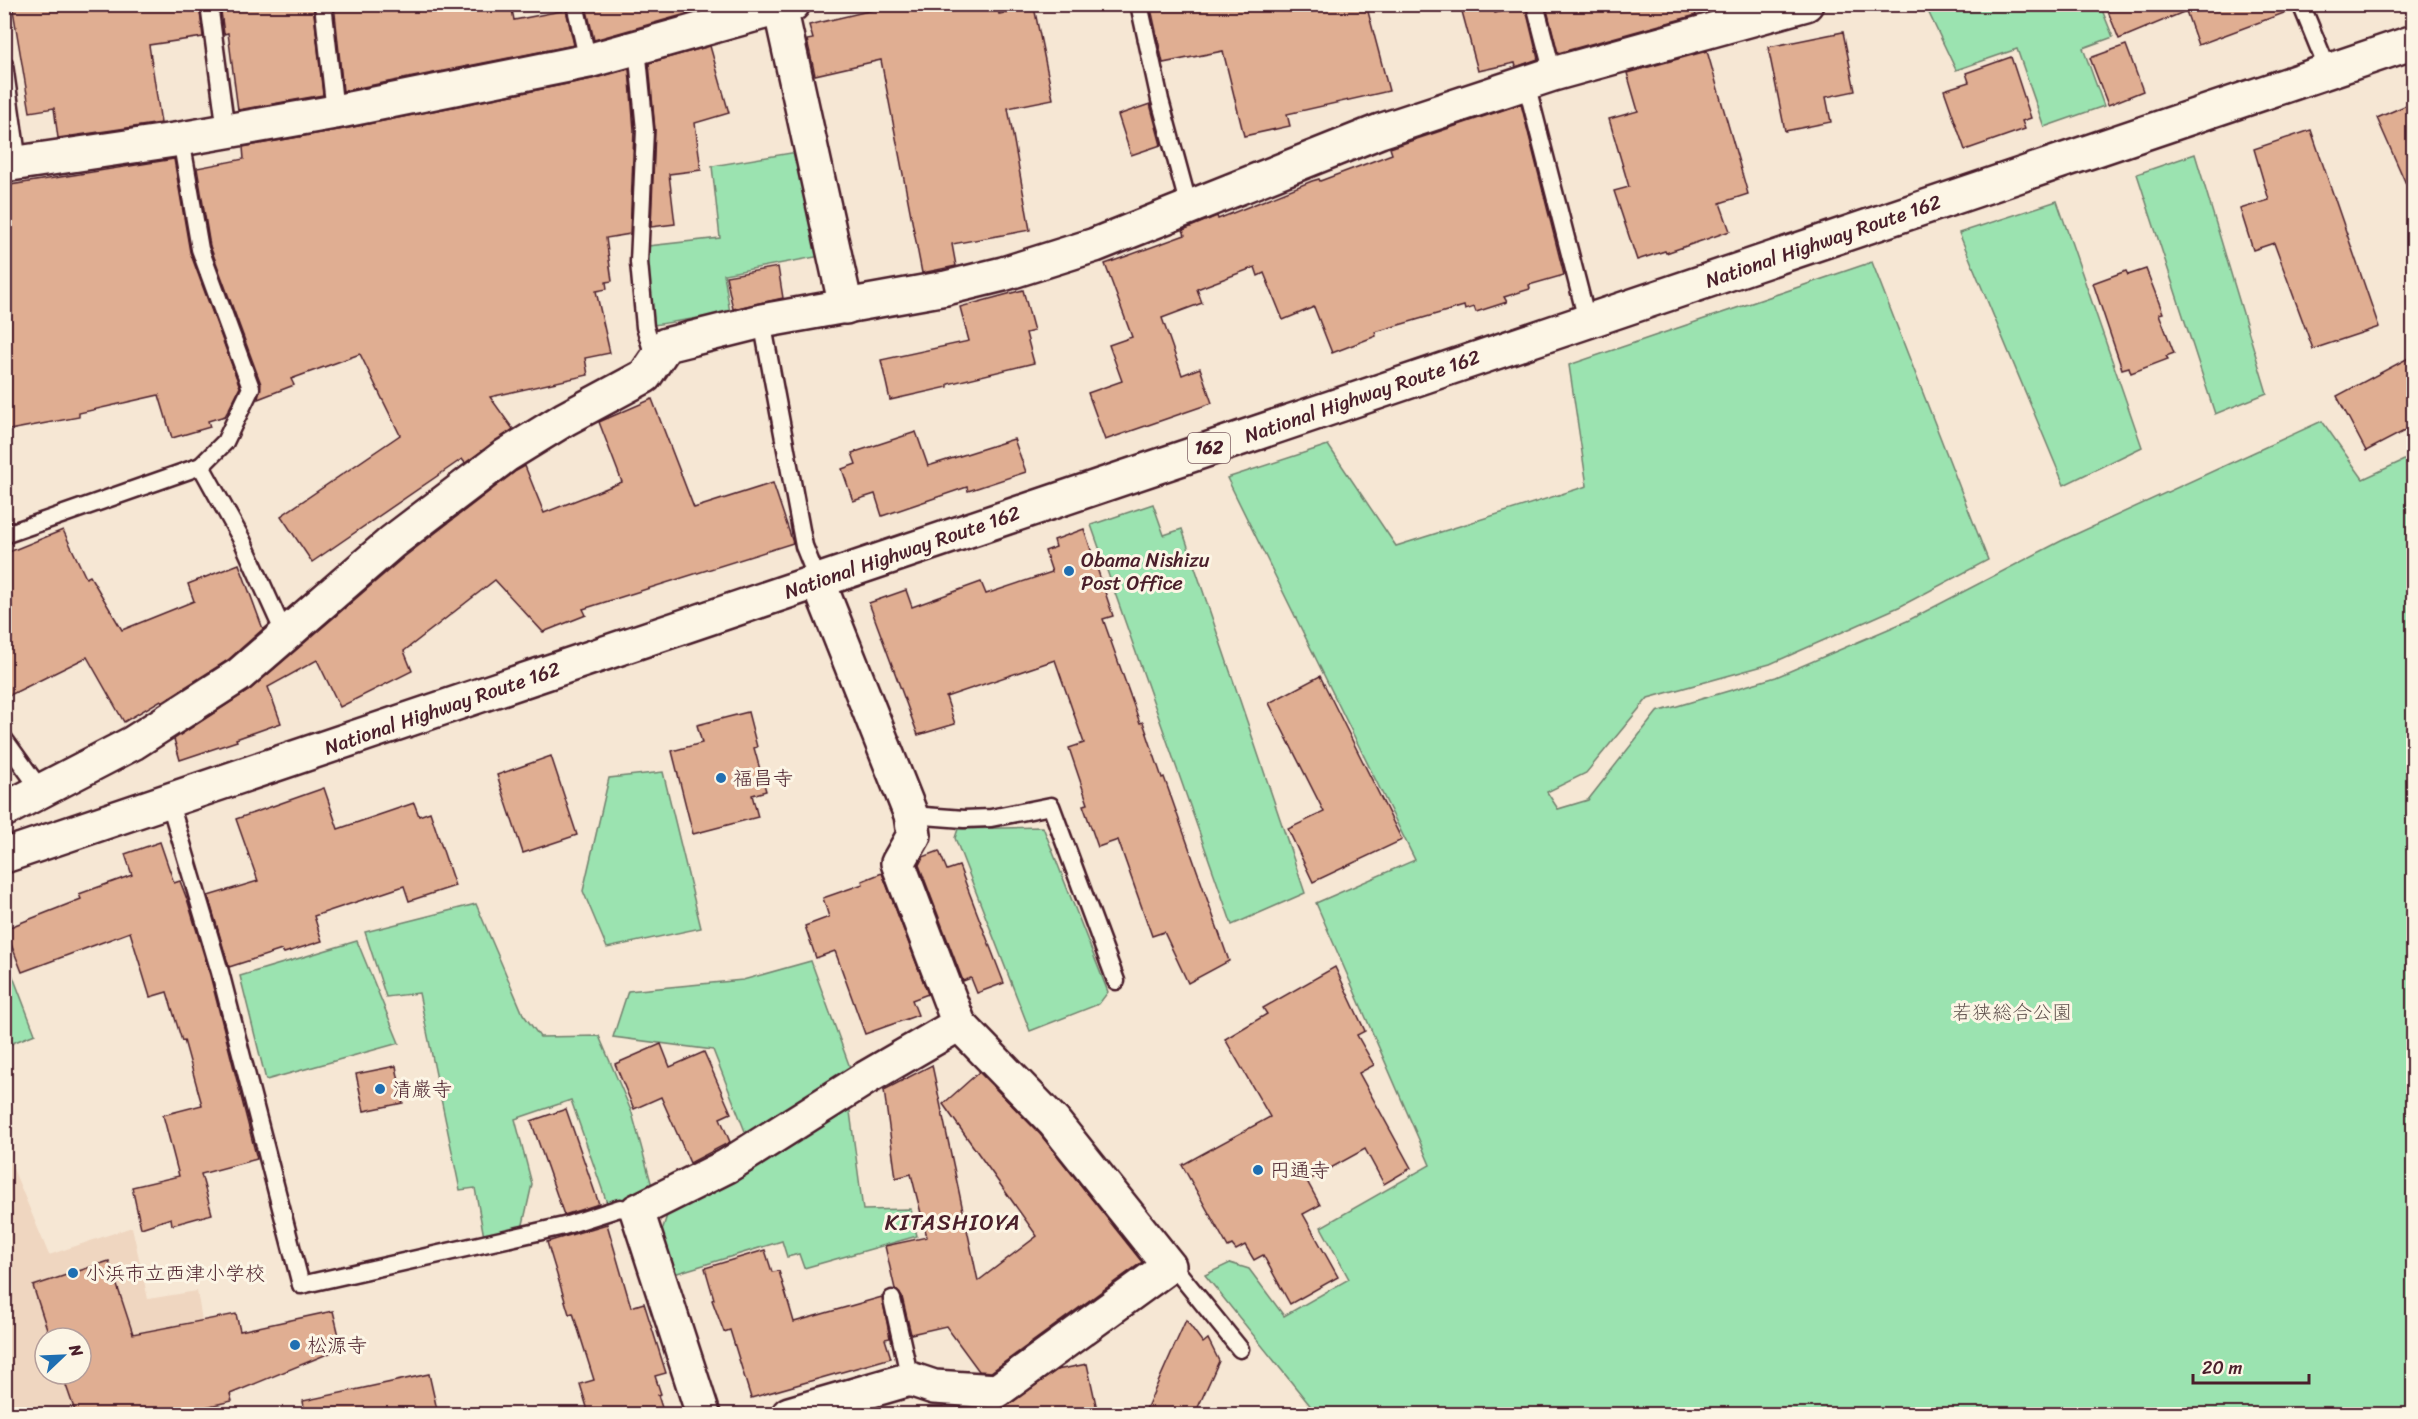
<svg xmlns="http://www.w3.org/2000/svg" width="2418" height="1419" font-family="Sriracha,'Klee One',sans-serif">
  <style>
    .built { fill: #efd6c0; fill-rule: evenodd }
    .green { fill: #9be3b0; stroke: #72816e; stroke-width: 1.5 }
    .building { fill: #e0ae92; stroke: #4a1f2b; stroke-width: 1.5 }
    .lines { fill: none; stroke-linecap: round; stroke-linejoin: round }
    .service-casing { stroke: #4a1f2b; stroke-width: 21 }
    .minor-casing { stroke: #4a1f2b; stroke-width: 38 }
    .trunk-casing { stroke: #4a1f2b; stroke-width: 38 }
    .service { stroke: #fcf5e5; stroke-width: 16 }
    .minor { stroke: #fcf5e5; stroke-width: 33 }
    .trunk { stroke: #fcf5e5; stroke-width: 33 }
    .poi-dot { fill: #1f6fb2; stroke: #fcf5e5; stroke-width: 2 }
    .labels { text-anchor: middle; stroke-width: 6; stroke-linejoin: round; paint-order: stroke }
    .shield { fill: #fcf5e5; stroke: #7f5f63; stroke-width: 1.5 }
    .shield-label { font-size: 18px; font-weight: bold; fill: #4a1f2b }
    .street-label { font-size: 20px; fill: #4a1f2b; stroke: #fcf5e5 }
    .poi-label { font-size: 20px; fill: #4a1f2b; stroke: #fcf5e5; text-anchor: start }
    .park-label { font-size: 20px; fill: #5e504c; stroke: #fcf5e5 }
    .quarter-label { font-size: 22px; letter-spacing: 1.5px; fill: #4a1f2b; stroke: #fcf5e5 }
  </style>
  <rect width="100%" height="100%" fill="#f6e7d4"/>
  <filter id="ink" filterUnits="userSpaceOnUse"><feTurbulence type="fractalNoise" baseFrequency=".0167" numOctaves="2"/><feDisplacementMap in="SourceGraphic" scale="12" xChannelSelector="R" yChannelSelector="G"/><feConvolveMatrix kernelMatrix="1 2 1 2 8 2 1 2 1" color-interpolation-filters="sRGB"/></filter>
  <g filter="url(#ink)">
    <!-- built -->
    <path class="built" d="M4,1147L49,1255L132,1227L148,1299L197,1291L218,1414H5ZM45,1338H81V1374H45Z"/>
    <!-- green -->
    <g class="green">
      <polygon points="1935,4 2100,5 2113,37 2083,48 2104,106 2044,127 2017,49 1956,70 1927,9"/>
      <polygon points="797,152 821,256 724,274 730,313 654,325 646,261 648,246 720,238 712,166"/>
      <polygon points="2195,154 2267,393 2215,414 2137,174"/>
      <polygon points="2057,201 2142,447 2064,485 1959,233"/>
      <polygon points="1872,262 1988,560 1901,606 1770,664 1648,698 1586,773 1547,792 1558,809 1588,800 1657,712 1776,677 1907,621 2061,541 2322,421 2363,479 2413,456 2413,1414 1317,1414 1205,1275 1230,1263 1249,1269 1284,1316 1349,1279 1321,1227 1430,1165 1316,903 1415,860 1227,478 1328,445 1396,546 1587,486 1569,365"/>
      <polygon points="1153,504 1164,535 1182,529 1305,893 1232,925 1091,525"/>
      <polygon points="663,772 701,928 607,948 583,891 609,778"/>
      <polygon points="1043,827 1108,992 1099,1004 1030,1031 955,838 958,829"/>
      <polygon points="476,904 523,1014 540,1037 599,1036 632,1113 652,1186 608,1206 571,1100 515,1119 532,1184 522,1229 484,1237 475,1188 460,1190 419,993 386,997 365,932"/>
      <polygon points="357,941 399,1043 266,1080 240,976"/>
      <polygon points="4,953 35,1034 5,1046 4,1046"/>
      <polygon points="811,961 852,1073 748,1139 713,1050 613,1037 628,991 743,980"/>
      <polygon points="849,1104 863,1210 911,1209 917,1236 804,1268 799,1254 787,1257 782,1241 674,1274 661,1234 668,1212"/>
    </g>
    <!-- building -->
    <g class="building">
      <polygon points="12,4 199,4 203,37 149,45 161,123 58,138 54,108 30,112"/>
      <polygon points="220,4 313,4 323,95 238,110 228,33 224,34"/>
      <polygon points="334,4 511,4 514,20 566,10 574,45 343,91"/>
      <polygon points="592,4 699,4 700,10 594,40 586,6"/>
      <polygon points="898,4 997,4 999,14 1034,7 1053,99 1008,108 1030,230 952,244 956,266 922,273 881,60 815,75 807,40 813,39 809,25"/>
      <polygon points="1150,4 1366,4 1389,91 1287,114 1290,126 1244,136 1223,51 1163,63"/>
      <polygon points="1460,4 1493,4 1495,13 1525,5 1538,59 1516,67 1515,63 1478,71"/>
      <polygon points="1568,4 1693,4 1696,15 1558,53 1547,10"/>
      <polygon points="2105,4 2291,4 2292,10 2198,45 2186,11 2119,39"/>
      <polygon points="1843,32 1855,91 1826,97 1831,122 1785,131 1768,47"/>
      <polygon points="2126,45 2143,91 2108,105 2090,58"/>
      <polygon points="710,46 729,113 695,123 701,170 669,174 675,224 651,227 655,130 649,63"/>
      <polygon points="1707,51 1748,194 1720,203 1730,231 1666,253 1665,251 1637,260 1614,191 1629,187 1609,119 1638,111 1627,73"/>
      <polygon points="2011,57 2031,118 2022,121 2025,129 1965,150 1944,90 1969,82 1966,73"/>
      <polygon points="629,69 634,130 630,234 606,238 612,281 606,282 607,289 596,291 610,353 585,358 588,375 490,397 513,429 465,463 462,459 312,562 281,516 400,435 360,354 291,379 294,385 258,399 261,384 210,246 197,168 244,159 243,147 338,130 592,79"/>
      <polygon points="2414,102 2414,202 2377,118"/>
      <polygon points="1150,104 1161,145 1131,155 1118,115"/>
      <polygon points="1521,104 1564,275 1529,285 1530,289 1504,297 1507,302 1476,312 1474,307 1465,310 1464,306 1375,332 1376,336 1332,353 1314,307 1283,320 1264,273 1258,276 1255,267 1197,289 1202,303 1162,318 1182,375 1200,368 1212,403 1105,440 1088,393 1122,381 1109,345 1132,337 1105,264 1185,235 1183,230 1217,216 1218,219 1312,181 1319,179 1320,181 1392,154 1390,148"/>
      <polygon points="2311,130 2379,327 2313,349 2274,243 2253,250 2240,209 2269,200 2254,149"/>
      <polygon points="174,159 190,252 240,387 229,409 225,416 208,421 210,427 172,438 159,395 79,413 79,417 4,431 4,186"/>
      <polygon points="778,267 783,298 733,309 726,276"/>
      <polygon points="2146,269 2163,313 2159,314 2174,353 2166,356 2168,359 2131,373 2129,367 2122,369 2093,283 2126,271 2128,275"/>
      <polygon points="1023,290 1034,331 1026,333 1034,363 948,384 948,387 890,400 881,360 969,341 960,307"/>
      <polygon points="2414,355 2414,426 2366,451 2337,396"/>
      <polygon points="652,399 694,508 773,483 793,543 583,609 586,615 543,632 495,580 404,651 412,671 340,707 317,660 268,687 281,723 236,739 237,741 180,760 174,739 251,689 404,557 516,471 525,466 544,513 622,482 599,422"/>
      <polygon points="916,432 928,466 1014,439 1026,472 968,491 967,487 882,516 875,494 853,501 842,469 856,464 852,453"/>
      <polygon points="1084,529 1113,616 1103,619 1140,723 1143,722 1162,778 1164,777 1229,961 1188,983 1164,932 1152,936 1118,840 1098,847 1083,805 1088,804 1069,748 1084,743 1055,660 946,697 955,724 918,735 869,603 906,590 912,607 981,582 986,594 1052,572 1045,551 1056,547 1054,540"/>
      <polygon points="63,530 86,578 90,576 122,630 194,601 188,584 239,564 263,629 228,660 162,702 161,700 124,722 87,657 4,698 4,554"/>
      <polygon points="1320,676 1402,840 1313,882 1288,829 1324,812 1269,703"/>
      <polygon points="748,712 757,747 754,748 766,791 752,795 758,817 693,834 672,751 702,743 697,725"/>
      <polygon points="551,756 577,835 523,853 497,775"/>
      <polygon points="324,788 338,829 414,803 419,816 430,812 455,886 409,901 404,886 314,916 322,941 284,953 282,950 229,967 208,896 258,881 236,819"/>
      <polygon points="160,842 174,883 180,881 188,902 210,975 257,1159 201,1174 212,1214 172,1225 171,1218 141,1228 132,1187 179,1176 163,1115 202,1105 184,1040 182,1041 167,992 150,997 130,932 22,972 5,929 81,899 79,894 132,875 125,854"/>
      <polygon points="939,851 947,870 959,866 1004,983 977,993 971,978 963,981 919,865 923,857"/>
      <polygon points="882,873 928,994 912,1000 918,1015 865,1034 835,951 816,958 805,926 829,917 823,898 863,884 862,881"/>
      <polygon points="1335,967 1365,1031 1357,1035 1374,1065 1359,1073 1411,1168 1384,1184 1365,1149 1307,1181 1320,1205 1303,1214 1338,1277 1290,1304 1263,1255 1254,1260 1245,1245 1236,1250 1232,1245 1228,1247 1182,1165 1270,1117 1225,1039 1267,1014 1263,1008"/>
      <polygon points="661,1044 670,1067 704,1052 731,1113 720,1118 730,1142 690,1163 661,1097 634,1109 615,1064"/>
      <polygon points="932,1065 978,1281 1037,1236 943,1104 979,1072 1040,1134 1142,1262 991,1372 979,1371 946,1326 911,1334 902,1297 895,1289 885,1246 927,1237 911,1174 896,1178 884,1090"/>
      <polygon points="396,1066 403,1103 364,1111 356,1074"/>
      <polygon points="566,1109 599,1204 564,1215 531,1121"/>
      <polygon points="607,1224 631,1307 644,1303 666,1373 655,1376 661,1394 658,1395 664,1414 589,1414 580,1384 594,1380 573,1313 569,1314 547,1242"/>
      <polygon points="765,1250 772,1272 779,1271 794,1322 882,1297 890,1338 885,1339 891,1358 751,1398 730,1330 724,1332 712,1300 714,1299 705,1268"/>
      <polygon points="109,1261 133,1334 236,1314 240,1331 333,1311 342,1348 230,1394 232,1401 196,1409 195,1406 168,1414 76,1414 62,1374 81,1374 81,1338 50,1338 33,1286"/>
      <polygon points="1186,1320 1203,1343 1208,1339 1219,1361 1195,1414 1144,1414"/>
      <polygon points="1087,1364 1098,1414 1010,1414 1005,1407 1057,1370"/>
      <polygon points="429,1374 438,1414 305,1414 303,1401"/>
    </g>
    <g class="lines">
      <defs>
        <g id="service">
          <polyline points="209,4 226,131"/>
          <polyline points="323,4 335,112"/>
          <polyline points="575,4 588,61"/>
          <polyline points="1139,4 1160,100 1189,207"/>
          <polyline points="1535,4 1553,74"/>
          <polyline points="2301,4 2328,70"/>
          <polyline points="637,47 645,130 639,262 645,327 655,360"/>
          <polyline points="4,65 18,163"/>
          <polyline points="1526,83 1587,320"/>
          <polyline points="181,139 200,249 251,388 225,442 201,466 242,540 285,635"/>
          <polyline points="762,321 804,546 818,581"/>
          <polyline points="4,535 201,466"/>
          <polyline points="4,739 42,792"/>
          <polyline points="169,800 220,972 301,1285 564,1226 620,1208 637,1211"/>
          <polyline points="911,815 964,819 991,818 1051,806 1116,981"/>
          <polyline points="1169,1266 1180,1275 1240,1349"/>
          <polyline points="892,1299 910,1379"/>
        </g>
        <g id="minor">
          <polyline points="780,7 846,307"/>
          <polyline points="4,165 181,139 335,112 588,61 793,4"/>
          <polyline points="4,810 133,743 239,675 392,542 505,456 565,419 645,376 666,345 762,321 946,288 1003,274 1095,245 1380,131 1553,74 1806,4"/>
          <polyline points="703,1414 637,1211 727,1166 866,1078 959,1024"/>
          <polyline points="789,1414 910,1379 934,1387 997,1391 1169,1266 1054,1122 959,1024 898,863 914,835 911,815 818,581"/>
        </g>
        <polyline id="trunk" points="4,856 2414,42"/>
      </defs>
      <!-- service casing -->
      <use href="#service" class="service-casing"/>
      <!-- minor casing -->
      <use href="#minor" class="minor-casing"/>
      <!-- trunk casing -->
      <use href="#trunk" class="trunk-casing"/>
      <!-- service -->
      <use href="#service" class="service"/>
      <!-- minor -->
      <use href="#minor" class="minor"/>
      <!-- trunk -->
      <use href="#trunk" class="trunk"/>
    </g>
  </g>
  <!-- markers -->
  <g class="poi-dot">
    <circle cx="1069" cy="571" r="6"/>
    <circle cx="721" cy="778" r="6"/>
    <circle cx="380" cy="1089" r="6"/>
    <circle cx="1258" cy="1170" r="6"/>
    <circle cx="73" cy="1273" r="6"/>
    <circle cx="295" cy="1345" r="6"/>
  </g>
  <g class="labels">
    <!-- shield labels -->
    <rect class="shield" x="1188" y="433" width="42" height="30" rx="4.5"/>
    <g class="shield-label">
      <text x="1209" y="454">162</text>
    </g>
    <!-- street labels -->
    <g class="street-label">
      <text transform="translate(1823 241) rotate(-19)" y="7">National Highway Route 162</text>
      <text transform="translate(1362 396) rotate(-19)" y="7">National Highway Route 162</text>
      <text transform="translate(902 552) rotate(-19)" y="7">National Highway Route 162</text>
      <text transform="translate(442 708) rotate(-19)" y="7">National Highway Route 162</text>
    </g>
    <!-- poi labels -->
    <g class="poi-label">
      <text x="1081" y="567">Obama Nishizu<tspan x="1081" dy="23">Post Office</tspan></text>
      <text x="733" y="785">福昌寺</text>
      <text x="392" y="1096">清巌寺</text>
      <text x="1270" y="1177">円通寺</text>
      <text x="85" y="1280">小浜市立西津小学校</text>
      <text x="307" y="1352">松源寺</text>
    </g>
    <!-- park labels -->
    <g class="park-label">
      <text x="2012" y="1019">若狭総合公園</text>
    </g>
    <!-- quarter labels -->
    <g class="quarter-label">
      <text x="953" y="1230">KITASHIOYA</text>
    </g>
  </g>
  <!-- margin -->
  <rect width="2418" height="1419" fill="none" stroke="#fcf5e5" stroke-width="24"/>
  <rect x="12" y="12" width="2394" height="1395" fill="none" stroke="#4a1f2b" stroke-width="2" filter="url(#ink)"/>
  <!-- north arrow -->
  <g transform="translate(63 1356) rotate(67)"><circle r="28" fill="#fcf5e5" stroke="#b59f9b" stroke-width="1.5"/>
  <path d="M0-4.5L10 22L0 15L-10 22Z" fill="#1f6fb2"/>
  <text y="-9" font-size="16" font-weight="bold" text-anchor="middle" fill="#4a1f2b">N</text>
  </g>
  <!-- scale -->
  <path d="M2193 1374v9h116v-9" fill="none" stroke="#4a1f2b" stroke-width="3"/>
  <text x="2202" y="1374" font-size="18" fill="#4a1f2b" stroke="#fcf5e5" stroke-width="4.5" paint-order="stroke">20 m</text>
</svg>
